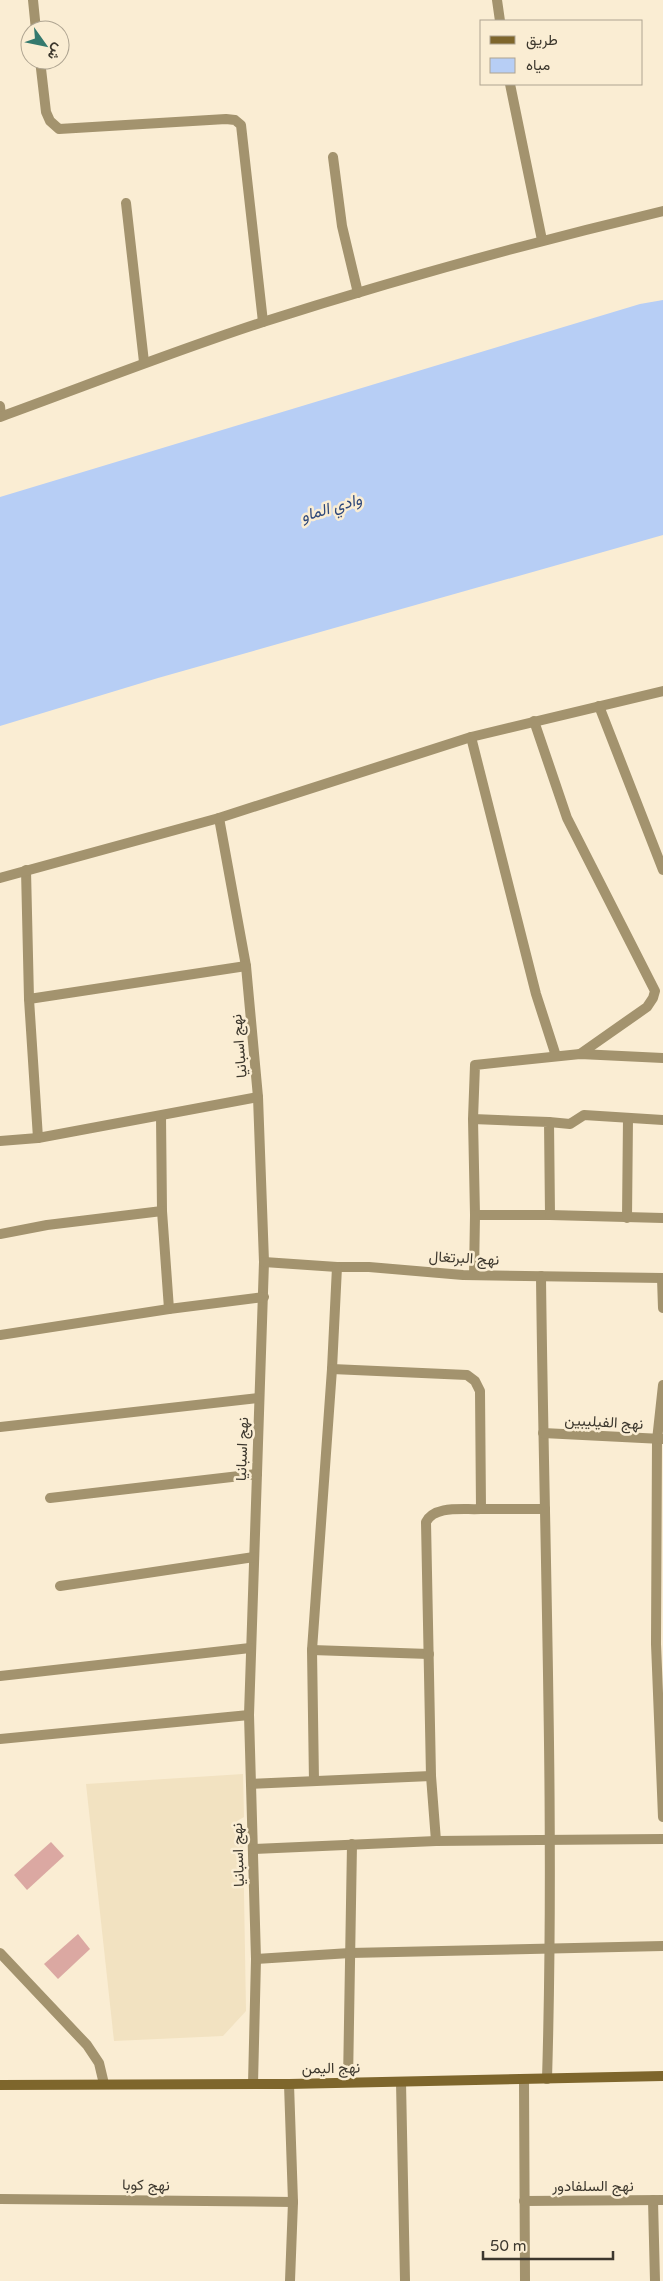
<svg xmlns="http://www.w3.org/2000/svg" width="663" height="2281" font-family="'Varela Round',Vazirmatn,sans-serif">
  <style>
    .built { fill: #f2e2c1 }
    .water { fill: #b7cef5 }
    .building { fill: #dba8a2 }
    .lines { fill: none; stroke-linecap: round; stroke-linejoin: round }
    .street { stroke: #a3936e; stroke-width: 10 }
    .secondary { stroke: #7e662c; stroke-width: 10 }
    .labels { text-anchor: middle; stroke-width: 5; stroke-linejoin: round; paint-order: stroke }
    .street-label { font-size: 15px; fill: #3c372d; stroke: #faedd3 }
    .water-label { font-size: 16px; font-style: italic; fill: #2d4779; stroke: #faedd3 }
  </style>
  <rect width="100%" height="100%" fill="#faedd3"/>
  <!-- built -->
  <polygon class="built" points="243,1774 244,1817 237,1821 237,1828 243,1834 246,2011 223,2036 114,2041 86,1784"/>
  <!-- water -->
  <polygon class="water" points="663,300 663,535 158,678 0,726 0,497 640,304"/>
  <!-- building -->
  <g class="building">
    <polygon points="51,1842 64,1856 27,1890 14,1875"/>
    <polygon points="78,1934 90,1949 58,1979 44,1964"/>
  </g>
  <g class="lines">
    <!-- street -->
    <g class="street">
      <polyline points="33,0 36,30"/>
      <polyline points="497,0 500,21"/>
      <polyline points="40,60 46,112 50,121 59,129 226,119 235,120 241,125 263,322"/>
      <polyline points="510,84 542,240"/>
      <polyline points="333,157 342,226 358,293"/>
      <polyline points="126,203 144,362"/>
      <polyline points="0,406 1,416"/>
      <path d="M0,417C88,385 174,351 263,322C395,280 528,243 663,211"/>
      <polyline points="599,706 663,870"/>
      <polyline points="534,721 567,818 655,991 653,998 647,1007 580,1054"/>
      <polyline points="471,737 536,994 556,1056"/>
      <polyline points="219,818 246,966 258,1097 264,1262 249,1715 256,1959 253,2084"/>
      <polyline points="26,870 29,999 38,1138"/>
      <polyline points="0,878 219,818 471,737 663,691"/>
      <polyline points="29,999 246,966"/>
      <polyline points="161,1116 162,1211 169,1309"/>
      <polyline points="473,1119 549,1122 550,1215 475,1215 473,1119 475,1065 580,1054 663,1058"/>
      <polyline points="549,1122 570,1124 584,1115 663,1120"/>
      <polyline points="0,1141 38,1138 258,1097"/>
      <polyline points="550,1215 663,1218"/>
      <polyline points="627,1218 628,1118"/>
      <polyline points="0,1234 47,1225 162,1211"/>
      <polyline points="264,1262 337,1267 369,1267 463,1275 663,1278"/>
      <polyline points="337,1267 332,1369 467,1375 475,1381 480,1391 481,1509 545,1509"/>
      <polyline points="474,1275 475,1215"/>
      <path d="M541,1276C544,1544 555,1812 547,2079"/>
      <polyline points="662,1278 663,1308"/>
      <polyline points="0,1335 169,1309 264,1297"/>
      <polyline points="663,1385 657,1440 656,1644 663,1817"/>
      <polyline points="0,1427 259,1398"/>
      <polyline points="543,1433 662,1439"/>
      <polyline points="50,1498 257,1474"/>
      <polyline points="60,1586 254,1557"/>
      <polyline points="312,1650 429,1654"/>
      <polyline points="0,1676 250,1648"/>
      <polyline points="0,1739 249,1715"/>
      <polyline points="314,1781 312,1650 332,1369"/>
      <polyline points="251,1784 431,1776"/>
      <path d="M436,1841L431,1776L426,1522C435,1505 463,1510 481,1509"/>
      <polyline points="254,1849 436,1841 663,1839"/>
      <polyline points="0,1953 87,2045 99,2063 104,2084"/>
      <polyline points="256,1959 350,1953 663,1946"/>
      <polyline points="524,2080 525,2281"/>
      <polyline points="348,2082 352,1844"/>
      <polyline points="401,2082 405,2281"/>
      <polyline points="289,2084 293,2202 290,2281"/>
      <polyline points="0,2199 293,2202"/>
      <polyline points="653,2200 655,2281"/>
      <polyline points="524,2201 663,2200"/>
    </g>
    <!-- secondary -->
    <polyline class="secondary" points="0,2085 289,2084 663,2076"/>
  </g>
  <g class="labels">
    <!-- street labels -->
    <g class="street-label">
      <text transform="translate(239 1046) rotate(-95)" y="5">نهج اسبانيا</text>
      <text transform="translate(464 1258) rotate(3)" y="5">نهج البرتغال</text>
      <text transform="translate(604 1422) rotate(3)" y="5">نهج الفيليبين</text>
      <text transform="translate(242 1449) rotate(-88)" y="5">نهج اسبانيا</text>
      <text transform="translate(238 1855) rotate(-92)" y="5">نهج اسبانيا</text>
      <text transform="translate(331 2068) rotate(-1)" y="5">نهج اليمن</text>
      <text transform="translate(146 2185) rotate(1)" y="5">نهج كوبا</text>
      <text x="593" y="2191">نهج السلفادور</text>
    </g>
    <!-- water labels -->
    <g class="water-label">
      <text transform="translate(331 507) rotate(-17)" y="6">وادي الماو</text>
    </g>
  </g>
  <!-- legend -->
  <rect x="480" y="20" width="162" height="65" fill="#faedd3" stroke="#aea491"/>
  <rect x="490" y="36" width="25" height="8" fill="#7e662c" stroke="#aea491"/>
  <text x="526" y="45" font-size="15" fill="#3c372d">طريق</text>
  <rect x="490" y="58" width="25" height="15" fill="#b7cef5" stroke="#aea491"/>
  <text x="526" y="70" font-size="15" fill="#3c372d">مياه</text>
  <!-- north arrow -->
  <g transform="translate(45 45) rotate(123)"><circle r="24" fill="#faedd3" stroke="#aea491"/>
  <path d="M0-4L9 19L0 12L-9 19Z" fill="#34796e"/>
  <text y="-8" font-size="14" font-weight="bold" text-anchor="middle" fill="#3c372d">ش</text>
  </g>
  <!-- scale -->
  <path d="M483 2251v8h130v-8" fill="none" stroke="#3c372d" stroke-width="2.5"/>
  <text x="490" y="2251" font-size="15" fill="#3c372d" stroke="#faedd3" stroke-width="4" paint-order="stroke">50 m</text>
</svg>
